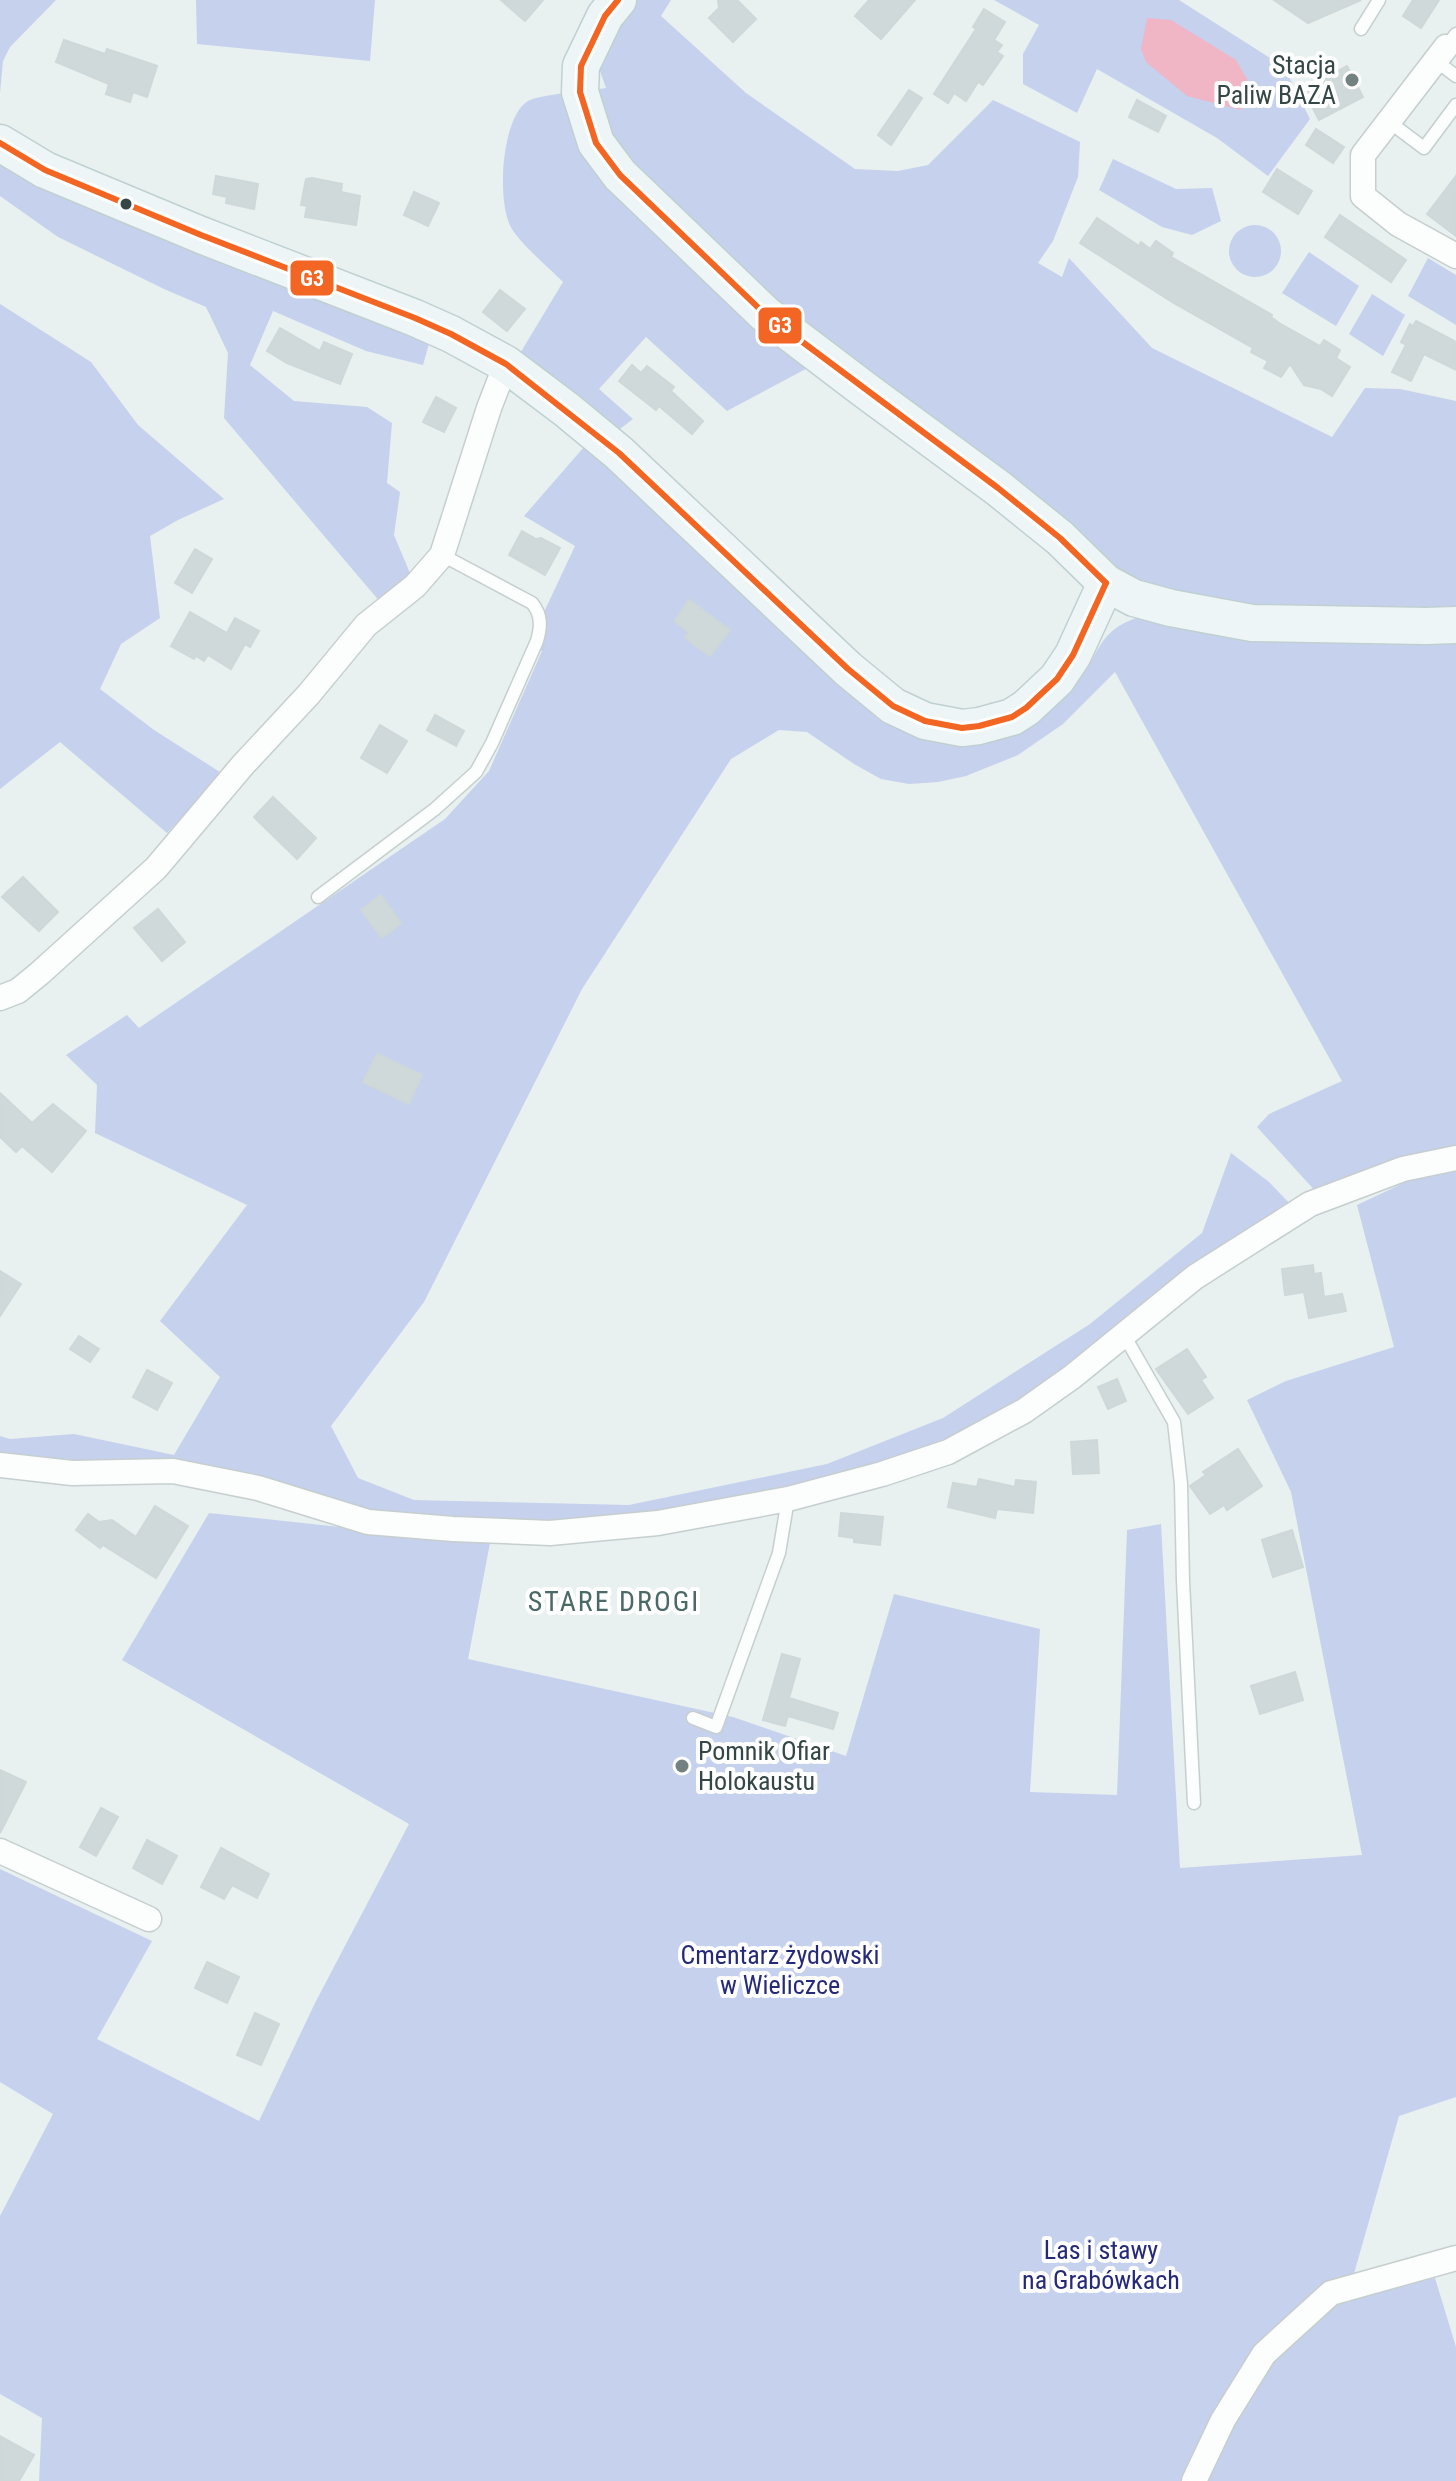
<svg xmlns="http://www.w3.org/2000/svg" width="1456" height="2481" font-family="'Roboto Condensed',sans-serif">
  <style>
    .green { fill: #c6d1ed; fill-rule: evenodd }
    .water { fill: #f0b6c5 }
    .building { fill: #d0d9d9; stroke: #ced8d8; stroke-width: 2 }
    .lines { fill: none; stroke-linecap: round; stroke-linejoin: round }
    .lane-casing { stroke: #c6cece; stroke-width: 15 }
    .street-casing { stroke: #c6cece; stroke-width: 27 }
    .secondary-casing { stroke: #c0d0d1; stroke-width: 39 }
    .lane { stroke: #fcfdfd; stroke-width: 12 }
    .street { stroke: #fcfdfd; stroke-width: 24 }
    .secondary { stroke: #eef5f6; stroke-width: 36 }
    .bus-1-casing { stroke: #fff; stroke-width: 12 }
    .bus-1 { stroke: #f26522; stroke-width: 6 }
    .poi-dot { fill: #738281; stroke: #fff; stroke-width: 3 }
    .bus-dot { fill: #344645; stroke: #fff; stroke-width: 3 }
    .labels { text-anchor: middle; stroke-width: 8; stroke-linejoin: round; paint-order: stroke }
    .poi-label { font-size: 26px; fill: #344645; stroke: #fff; text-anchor: end }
    .park-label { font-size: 26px; fill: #25297a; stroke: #fff }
    .neighbourhood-label { font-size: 28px; letter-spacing: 2px; fill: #4b6967; stroke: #fff }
    .line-badge { stroke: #fff; stroke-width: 3 }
    .badge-label { font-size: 22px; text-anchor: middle; font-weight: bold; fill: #fff }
  </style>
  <rect width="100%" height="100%" fill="#e8f0f0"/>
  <!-- green -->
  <g class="green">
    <polygon points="0,0 56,0 10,47 3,61 0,93"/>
    <polygon points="196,0 375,0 370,61 197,44"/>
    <path d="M630,0H671L661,16L746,93L855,169L898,171L928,165L993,100L1080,142L1078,177L1053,241L1038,263L1062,277L1069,258L1152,348L1332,437L1365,388L1400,389L1456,401V1152L1318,1194L1257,1127L1269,1114L1342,1081L1115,672L1063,724L1018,755L966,776L938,782L909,784L881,779L854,764L807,732L779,730L731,759L582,989L424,1302L331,1426L358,1478L414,1500L629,1505L827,1464L943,1418L1090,1324L1202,1233L1231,1153L1269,1182L1294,1208L1027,1399L916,1453L850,1474L661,1516L562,1523L452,1522L365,1510L274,1483L0,1459V1436L10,1439L74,1434L174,1455L220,1377L160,1321L247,1205L95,1133L97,1085L66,1055L127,1015L139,1028L445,819L489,771L542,651L529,644L575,546L524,516L604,424L516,360L563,282C549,268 521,244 512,229C496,204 501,117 528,101C537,95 592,90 606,88L599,68ZM646,337L727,411L834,354L1139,617C1096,631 1101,654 1076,684C1055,709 1040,719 1011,734L826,665L595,448L633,419L599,389Z"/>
    <polygon points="994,0 1179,0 1284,67 1310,119 1268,176 1217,138 1097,69 1077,113 1023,84 1023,54 1039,25"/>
    <polygon points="0,155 171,233 197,254 430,340 423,365 366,351 273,311 250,365 294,401 367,407 392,423 387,483 400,492 394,535 412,578 381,603 224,418 228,353 206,307 164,289 58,237 0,196"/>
    <polygon points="1113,159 1176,189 1212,188 1221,221 1192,235 1162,227 1099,190"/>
    <circle cx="1255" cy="251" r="26"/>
    <polygon points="1309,252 1359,286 1336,326 1282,293"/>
    <polygon points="1428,258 1456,275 1456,325 1408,296"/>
    <polygon points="1372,294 1405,315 1383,356 1349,334"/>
    <polygon points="0,304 91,362 138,425 224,499 178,520 150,536 160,618 121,644 100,689 154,730 223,774 167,833 60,742 0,789"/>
    <polygon points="1456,1168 1456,2097 1399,2116 1353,2277 1361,2293 1435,2278 1456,2347 1456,2481 39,2481 42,2418 0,2394 0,2216 53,2114 0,2082 0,1869 152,1941 97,2039 259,2121 315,2003 409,1824 122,1660 209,1513 490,1543 468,1659 733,1717 846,1756 894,1594 1040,1629 1030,1792 1117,1795 1127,1530 1161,1524 1180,1868 1362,1855 1291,1492 1247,1400 1286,1381 1394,1347 1357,1205 1427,1172"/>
  </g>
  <!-- water -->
  <polygon class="water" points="1147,18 1171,20 1236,60 1252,88 1241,110 1187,96 1146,62 1141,49"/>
  <!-- building -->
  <g class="building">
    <polygon points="501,0 543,0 525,21"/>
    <polygon points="718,0 737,0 756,19 733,42 709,18 719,8"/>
    <polygon points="869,0 915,0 881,39 855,16"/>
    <polygon points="1274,0 1361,0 1308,23"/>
    <polygon points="1413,0 1439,0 1421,28 1403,16"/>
    <polygon points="984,9 1005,22 994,40 1002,45 997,52 1003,56 983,85 978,82 966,101 954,93 948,103 934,94 976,29 973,27"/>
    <polygon points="64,40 105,54 107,49 157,66 147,97 133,92 130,102 106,94 109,84 56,62"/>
    <polygon points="1347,66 1363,97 1319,120 1303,89"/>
    <polygon points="909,90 922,98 891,145 878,135"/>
    <polygon points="1137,100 1166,116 1158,132 1129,117"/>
    <polygon points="1316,129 1344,147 1333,163 1306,145"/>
    <polygon points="1277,169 1312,191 1298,214 1263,192"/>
    <polygon points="216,176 258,184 254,209 226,203 227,197 213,194"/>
    <polygon points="1456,176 1456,236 1427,214"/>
    <polygon points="312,178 342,184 341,192 360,196 356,225 305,217 307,206 301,205 306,179"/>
    <polygon points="414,192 439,203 428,226 404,215"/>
    <polygon points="1340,215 1406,260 1391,282 1325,237"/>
    <polygon points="1097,218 1139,246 1141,242 1150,249 1156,241 1173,253 1171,257 1272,315 1271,317 1279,323 1320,346 1324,340 1340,350 1336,358 1350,367 1332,396 1321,389 1304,385 1290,364 1281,377 1264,368 1268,361 1251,352 1253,348 1172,302 1080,243"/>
    <polygon points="500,290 525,309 507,331 483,312"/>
    <polygon points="1416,321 1456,342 1456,370 1424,354 1411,381 1392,372 1406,345 1401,342 1410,324 1413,326"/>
    <polygon points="280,328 320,351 324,342 352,354 340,384 287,363 267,351"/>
    <polygon points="632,365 641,373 647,366 674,387 671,391 703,421 692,434 659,406 656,410 619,381"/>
    <polygon points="436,397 456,408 444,432 423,422"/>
    <polygon points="522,531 536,539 541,538 560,548 545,575 509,555"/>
    <polygon points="195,549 212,559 192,593 175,583"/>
    <polygon points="689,600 730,630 710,656 685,638 689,632 674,621"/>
    <polygon points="190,612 227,633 235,618 259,631 250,647 245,644 231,669 208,655 204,661 196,656 194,659 171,646"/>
    <polygon points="435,715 464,731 456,746 427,730"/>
    <polygon points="380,725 407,741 387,773 361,758"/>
    <polygon points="273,797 316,838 297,859 254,817"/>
    <polygon points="23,877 58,912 39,931 2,897"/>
    <polygon points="381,895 401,923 382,938 361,910"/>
    <polygon points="158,909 185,942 162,961 134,928"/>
    <polygon points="377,1054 422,1075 409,1104 363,1082"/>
    <polygon points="0,1093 32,1123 53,1104 86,1131 52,1172 22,1146 16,1152 0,1137"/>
    <polygon points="1313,1265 1314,1274 1321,1273 1324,1297 1342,1294 1346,1311 1309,1318 1304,1292 1285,1295 1282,1269"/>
    <polygon points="0,1271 21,1284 0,1316"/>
    <polygon points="79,1336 99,1349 90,1362 70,1349"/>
    <polygon points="1187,1349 1206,1377 1201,1380 1213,1398 1188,1414 1156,1369"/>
    <polygon points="147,1370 172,1383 157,1410 133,1397"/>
    <polygon points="1117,1379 1126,1401 1108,1409 1098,1387"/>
    <polygon points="1097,1440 1099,1473 1073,1474 1071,1442"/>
    <polygon points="1238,1449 1262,1486 1227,1510 1224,1505 1210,1514 1190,1486 1206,1475 1203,1472"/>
    <polygon points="979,1479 1015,1487 1016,1480 1036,1482 1033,1513 997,1509 995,1518 948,1507 953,1483 977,1487"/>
    <polygon points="155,1506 188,1526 156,1578 103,1545 100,1548 76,1530 88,1514 99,1522 112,1520 136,1537"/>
    <polygon points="841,1513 883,1517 880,1545 854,1542 854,1538 839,1536"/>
    <polygon points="1292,1530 1303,1567 1273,1577 1262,1540"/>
    <polygon points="782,1654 800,1659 789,1698 838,1713 833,1729 788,1716 785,1726 763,1720"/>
    <polygon points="1295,1672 1303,1700 1260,1714 1251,1686"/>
    <polygon points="0,1770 26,1782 0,1833"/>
    <polygon points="101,1808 118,1817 96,1856 80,1847"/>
    <polygon points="147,1840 177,1856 162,1884 133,1868"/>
    <polygon points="221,1848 269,1874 257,1898 232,1885 224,1899 201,1887"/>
    <polygon points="207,1962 239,1977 227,2003 195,1988"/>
    <polygon points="255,2013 279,2024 261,2065 237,2055"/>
    <polygon points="0,2436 34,2455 19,2481 0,2481"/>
  </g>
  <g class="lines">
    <defs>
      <g id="lane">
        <polyline points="1361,29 1379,0"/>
        <polyline points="1446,47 1456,34"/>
        <polyline points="1436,61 1456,76"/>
        <polyline points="1388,121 1424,148 1456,105"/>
        <path d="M318,897L435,809L476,772L492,743L537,641C541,627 542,615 532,603L442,555"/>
        <polyline points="1124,1335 1174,1422 1181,1484 1183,1581 1194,1803"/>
        <polyline points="693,1718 716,1727 779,1553 788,1499"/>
      </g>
      <g id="street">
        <polyline points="1446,47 1363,155 1363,196 1398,224 1456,256"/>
        <polyline points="0,998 18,991 40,973 156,868 242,766 309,694 366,625 415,586 442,555 489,408 506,364"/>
        <polyline points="0,1465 72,1473 173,1471 258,1488 368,1522 453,1529 550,1533 658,1523 788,1499 882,1474 948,1452 1024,1411 1072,1377 1195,1277 1310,1204 1403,1169 1456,1158"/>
        <polyline points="0,1851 149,1919"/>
        <polyline points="1194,2481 1223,2420 1264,2354 1331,2293 1456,2258"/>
      </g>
      <g id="secondary">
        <polyline points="618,0 605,16 581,66 580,92 596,143 620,175 765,314 865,390 998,488 1060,538 1106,583 1134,598 1171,608 1252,623 1426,626 1456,625"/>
        <polyline points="0,143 45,170 201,235 415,318 451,334 506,364 567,410 619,453 848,669 893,706 925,721 962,728 979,726 1012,717 1026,708 1057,679 1073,655 1106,583"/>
      </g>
    </defs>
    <!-- lane casing -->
    <use href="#lane" class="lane-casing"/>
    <!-- street casing -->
    <use href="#street" class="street-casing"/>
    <!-- secondary casing -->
    <use href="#secondary" class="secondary-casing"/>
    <!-- lane -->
    <use href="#lane" class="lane"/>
    <!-- street -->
    <use href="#street" class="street"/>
    <!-- secondary -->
    <use href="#secondary" class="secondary"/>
    <defs>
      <g id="bus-1">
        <polyline points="618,0 605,16 581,66 580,92 596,143 620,175 765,314 998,488 1060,538 1106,583"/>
        <polyline points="0,143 45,170 201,235 415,318 451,334 506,364 619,453 848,669 893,706 925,721 962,728 979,726 1012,717 1026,708 1057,679 1073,655 1106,583"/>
      </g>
    </defs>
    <!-- bus-1 casing -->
    <use href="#bus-1" class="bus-1-casing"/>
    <!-- bus-1 -->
    <use href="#bus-1" class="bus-1"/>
  </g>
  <!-- markers -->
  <g class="poi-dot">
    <circle cx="1352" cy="80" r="8"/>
    <circle cx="682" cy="1766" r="8"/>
  </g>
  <circle class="bus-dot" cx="126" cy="204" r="7"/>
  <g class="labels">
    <!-- poi labels -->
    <g class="poi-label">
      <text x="1336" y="74">Stacja<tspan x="1336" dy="30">Paliw BAZA</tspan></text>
      <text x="698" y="1760" text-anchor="start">Pomnik Ofiar<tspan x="698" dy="30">Holokaustu</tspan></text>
    </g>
    <!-- park labels -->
    <g class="park-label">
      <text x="780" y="1964">Cmentarz żydowski<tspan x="780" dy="30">w Wieliczce</tspan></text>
      <text x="1101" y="2259">Las i stawy<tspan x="1101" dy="30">na Grabówkach</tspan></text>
    </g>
    <!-- neighbourhood labels -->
    <g class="neighbourhood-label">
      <text x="614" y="1611">STARE DROGI</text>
    </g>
  </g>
  <g class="line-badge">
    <rect x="289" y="259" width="46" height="38" rx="8" fill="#f26522"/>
    <rect x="757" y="306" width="46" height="39" rx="8" fill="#f26522"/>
  </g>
  <g class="badge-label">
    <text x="312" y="286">G3</text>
    <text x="780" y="333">G3</text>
  </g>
</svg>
